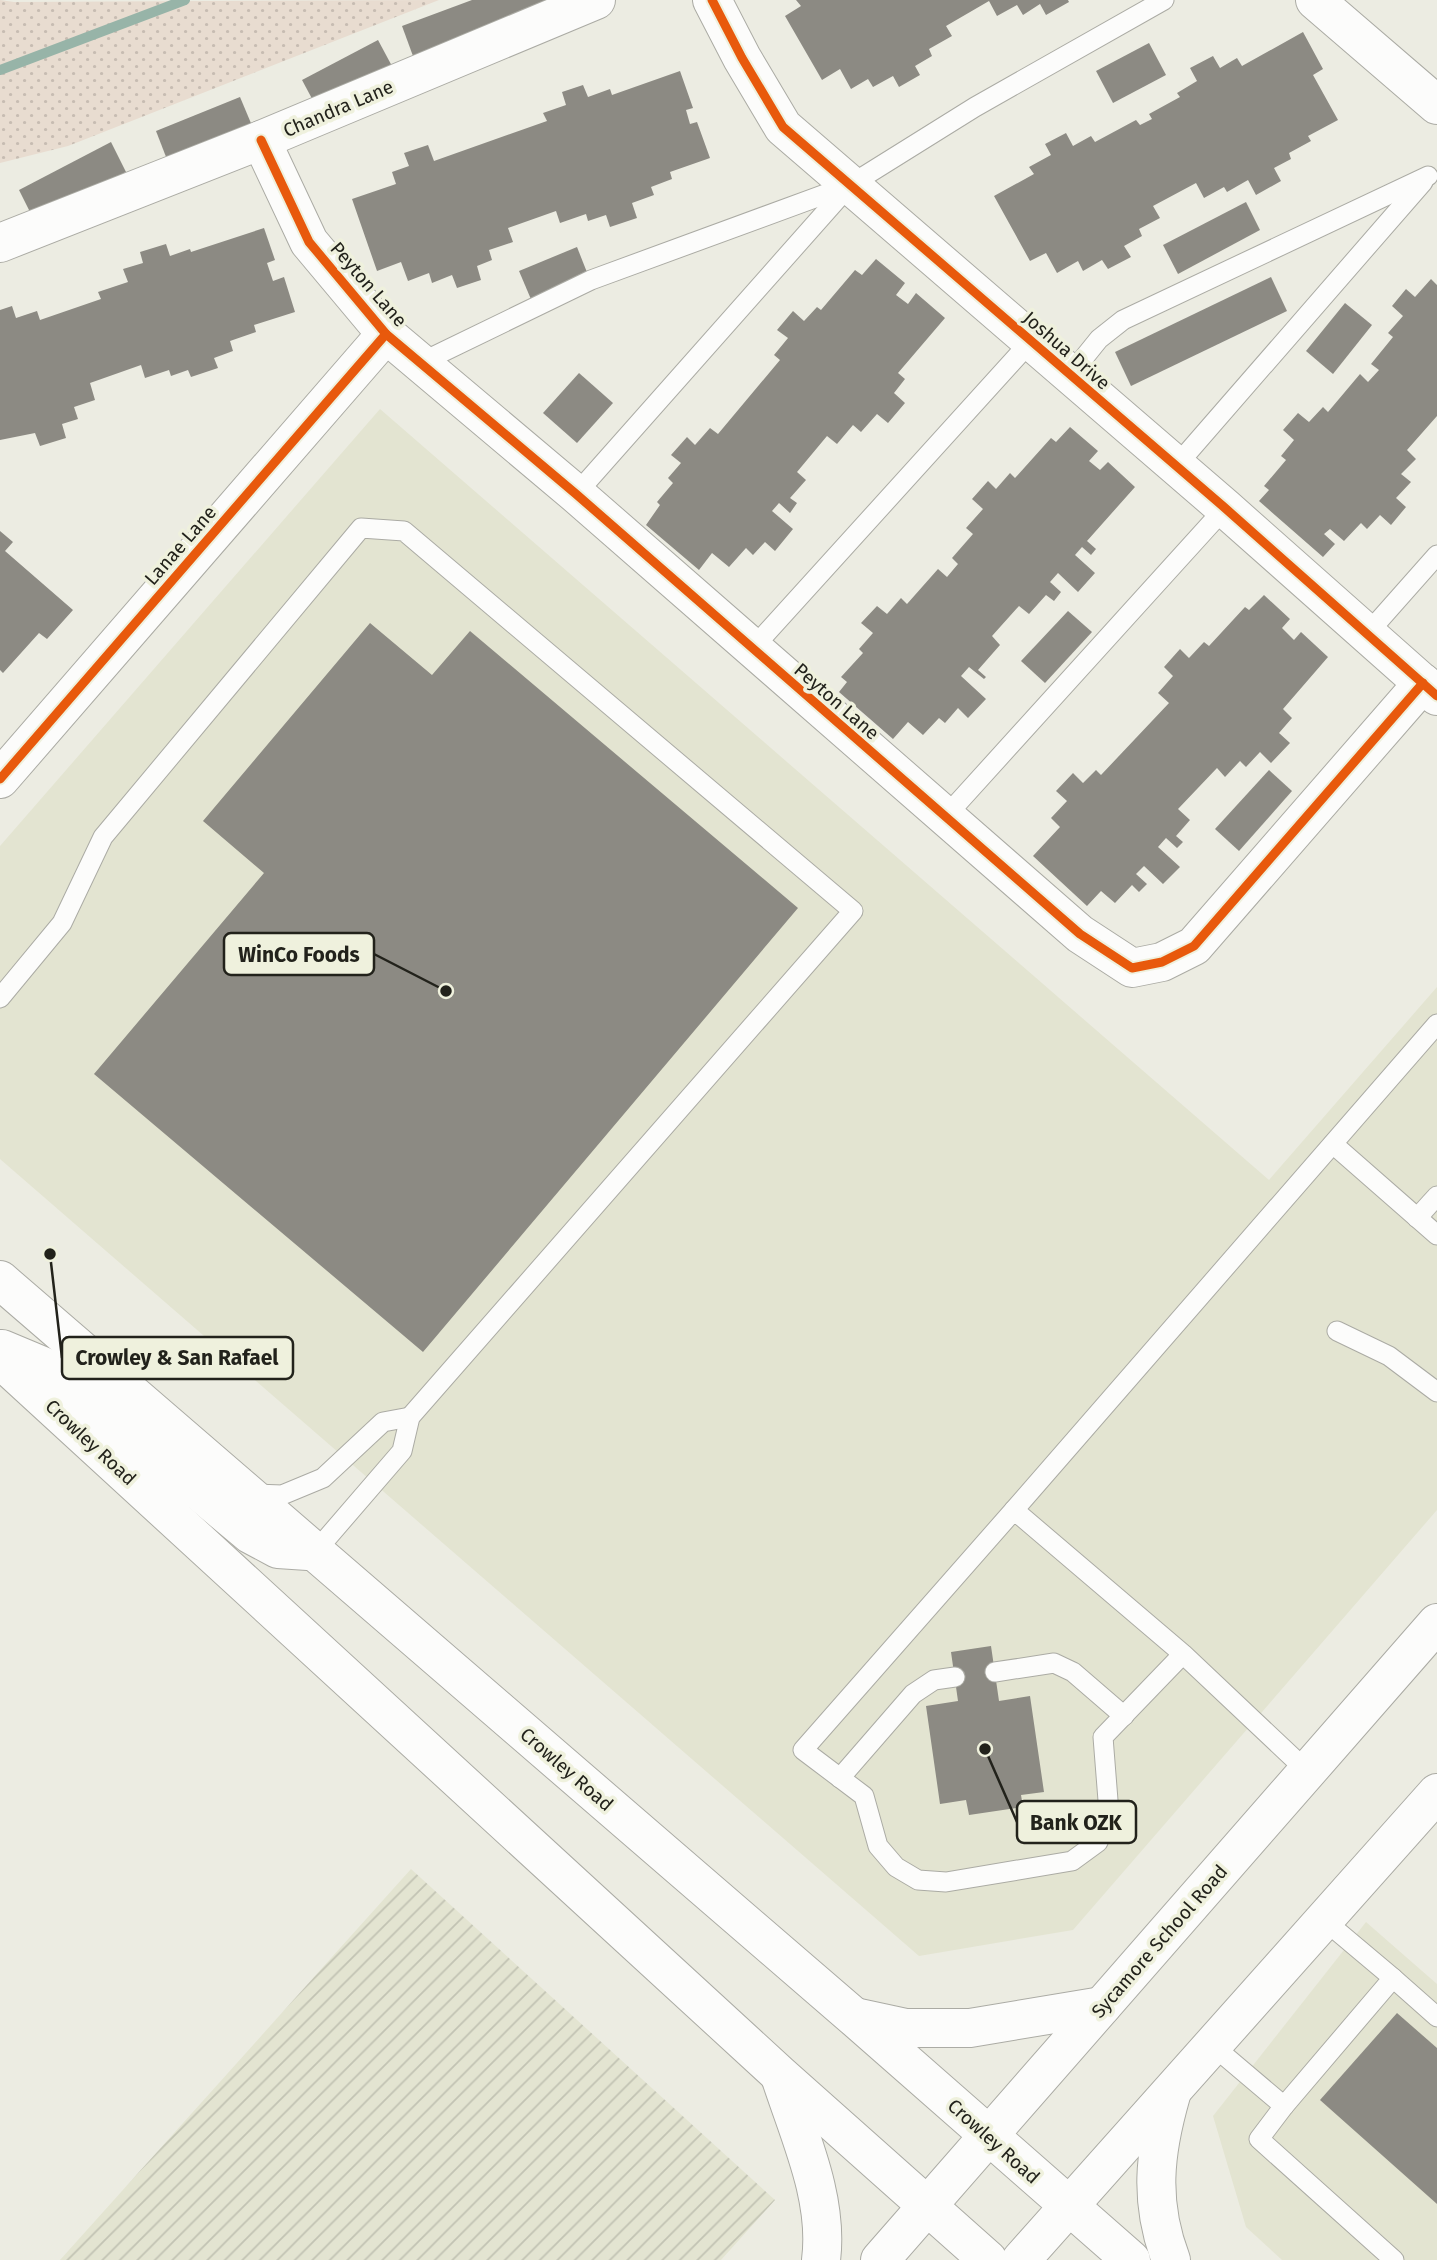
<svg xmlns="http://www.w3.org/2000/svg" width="1437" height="2260" font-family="'Fira Sans',sans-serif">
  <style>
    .built { fill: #e3e4d1 }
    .industrial { fill: url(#industrial-furrows) }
    .grass { fill: url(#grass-dots) }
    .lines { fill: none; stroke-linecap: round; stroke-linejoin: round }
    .stream { stroke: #97b4a8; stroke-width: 10 }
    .building { fill: #8c8a83 }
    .service-casing { stroke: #ababa4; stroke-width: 21 }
    .minor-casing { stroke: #ababa4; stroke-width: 40 }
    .secondary-casing { stroke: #ababa4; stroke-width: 40 }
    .service { stroke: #fcfcfb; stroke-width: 19 }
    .minor { stroke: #fcfcfb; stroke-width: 38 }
    .secondary { stroke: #fcfcfb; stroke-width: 38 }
    .cycleway-casing { stroke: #eff1dd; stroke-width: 13 }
    .cycleway { stroke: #e8590c; stroke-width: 9 }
    .labels { text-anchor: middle; stroke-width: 7; stroke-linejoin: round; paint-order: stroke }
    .street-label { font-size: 19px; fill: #22221b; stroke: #eff1dd }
    .leader { fill: none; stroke: #22221b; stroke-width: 2.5 }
    .callout-dot { fill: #22221b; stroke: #eff1dd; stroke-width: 2.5 }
    .callout { fill: #eff1dd; stroke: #22221b; stroke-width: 2.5 }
    .callout-label { font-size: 21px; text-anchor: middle; font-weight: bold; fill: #22221b }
  </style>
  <defs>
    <pattern id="industrial-furrows" width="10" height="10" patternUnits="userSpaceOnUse" patternTransform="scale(1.75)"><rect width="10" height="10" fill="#e3e4d1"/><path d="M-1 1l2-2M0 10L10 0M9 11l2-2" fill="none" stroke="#c2c3b3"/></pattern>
    <pattern id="grass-dots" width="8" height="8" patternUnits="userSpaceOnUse" patternTransform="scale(1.75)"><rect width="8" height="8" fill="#e8dcd0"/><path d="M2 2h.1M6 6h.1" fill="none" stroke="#c7bcb2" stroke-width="1.8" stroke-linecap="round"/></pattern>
  </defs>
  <rect width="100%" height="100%" fill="#ecece2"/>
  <!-- built -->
  <g class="built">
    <polygon points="380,409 1269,1180 1437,987 1437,1510 1073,1930 919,1956 0,1159 0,846"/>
    <polygon points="1366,1922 1437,1984 1437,2260 1282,2260 1246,2227 1213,2116"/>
  </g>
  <!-- industrial -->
  <polygon class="industrial" points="411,1869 775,2200 721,2260 60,2260"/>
  <!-- grass -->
  <polygon class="grass" points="0,0 14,2 439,0 68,146 0,163"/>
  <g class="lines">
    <!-- stream -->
    <polyline class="stream" points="0,70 185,0"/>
  </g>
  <!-- building -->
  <g class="building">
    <polygon points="472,0 574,0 417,67 402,26"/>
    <polygon points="796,0 1068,0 1069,2 1046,15 1040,4 1023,15 1017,5 997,16 989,1 946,26 952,36 929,49 932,56 915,66 920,75 899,87 893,76 873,87 868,79 851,89 840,69 822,80 785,16 801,6"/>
    <polygon points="1303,32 1323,69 1313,75 1338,120 1308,136 1311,141 1289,153 1291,159 1274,168 1281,181 1256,195 1248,180 1227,192 1224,187 1204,198 1196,183 1153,206 1160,218 1139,229 1142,236 1124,246 1131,257 1108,269 1102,260 1083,271 1078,261 1057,273 1046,253 1030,261 994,196 1034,174 1029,167 1051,155 1045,144 1066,133 1073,146 1091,136 1095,142 1136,120 1140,125 1152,119 1149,114 1180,97 1177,93 1197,81 1190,68 1213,56 1220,68 1237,58 1242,66"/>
    <polygon points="378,40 393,68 317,108 302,80"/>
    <polygon points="1149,43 1166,75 1113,103 1096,71"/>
    <polygon points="680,71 693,108 686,110 690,124 697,122 710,158 670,172 672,179 651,187 654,195 632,203 637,218 610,227 606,215 588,221 586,214 560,223 556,211 508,228 513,242 489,250 492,260 477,266 481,280 457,288 452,275 432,283 429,273 408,281 401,262 377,271 352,199 396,184 392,172 409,166 404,153 428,145 434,161 547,121 543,113 566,105 562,92 583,85 588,97 610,89 612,95"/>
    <polygon points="240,97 253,128 168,162 156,131"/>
    <polygon points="111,142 126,172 34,220 19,190"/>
    <polygon points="1246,202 1260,230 1178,274 1163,245"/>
    <polygon points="264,228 275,260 267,263 273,281 284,277 295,312 254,325 256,332 230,341 233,351 214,358 218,368 191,377 188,370 171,376 169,370 145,378 141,365 90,383 95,400 74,407 78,419 62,424 66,438 40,446 35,433 0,440 0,310 12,306 16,318 37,311 40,320 101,299 98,292 128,282 123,269 143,263 140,252 166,244 170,256 190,249 191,252"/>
    <polygon points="577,247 590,280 533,304 519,271"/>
    <polygon points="876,259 905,283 896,295 908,304 916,293 945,318 898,373 905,379 894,393 905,403 888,423 877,414 861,432 853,425 837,444 827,436 797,472 806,480 790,498 797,503 790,513 779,503 772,511 793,529 775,551 765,542 753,555 746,548 729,567 712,553 699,570 646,525 660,505 657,502 673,483 668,478 681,463 671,455 687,437 695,445 710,428 718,434 780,360 774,355 788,338 777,330 793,311 804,321 817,307 821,310 855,270 862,275"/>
    <polygon points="1271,277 1287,311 1131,386 1115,352"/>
    <polygon points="1431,279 1437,285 1437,416 1407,450 1416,459 1401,474 1411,482 1396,498 1406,507 1391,525 1380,515 1367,529 1361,523 1344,541 1330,529 1324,534 1335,544 1323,557 1259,501 1269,490 1264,486 1286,460 1281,456 1294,440 1283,430 1298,413 1309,422 1323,407 1328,412 1360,374 1368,382 1379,370 1371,364 1393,337 1388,333 1403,316 1392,306 1406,289 1415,297"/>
    <polygon points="1345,303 1372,325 1333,374 1306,351"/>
    <polygon points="579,373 613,403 577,443 543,413"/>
    <polygon points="1070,427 1098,451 1089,461 1100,470 1108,462 1135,487 1087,541 1096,549 1091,555 1082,547 1075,555 1095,573 1078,592 1058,573 1050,582 1061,592 1054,601 1046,595 1029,614 1019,606 992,636 1000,645 978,670 986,677 984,679 969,667 961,676 986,699 968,718 958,708 945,723 939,718 923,735 908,722 893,739 839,692 847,682 841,677 863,653 859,649 873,633 861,623 877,606 887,614 901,598 907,604 938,569 947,577 958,564 952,558 973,534 966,528 983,509 972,499 988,481 996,489 1010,473 1015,478 1051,438 1056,442"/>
    <polygon points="0,531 13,542 5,551 73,610 47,639 39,633 3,673 0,670"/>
    <polygon points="1264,595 1290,619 1282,628 1294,640 1301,632 1328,657 1283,709 1292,718 1279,733 1290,743 1271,763 1260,752 1246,767 1240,761 1225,777 1217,768 1178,809 1190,820 1176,836 1183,842 1177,848 1166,838 1158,847 1180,867 1163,884 1144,866 1136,874 1147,884 1139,892 1132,885 1115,903 1101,891 1087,906 1033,856 1060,827 1051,818 1067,801 1056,791 1073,773 1083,783 1096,770 1101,775 1169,703 1158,693 1173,676 1164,667 1180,649 1189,658 1204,642 1209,646 1245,607 1249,610"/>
    <polygon points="1068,611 1092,632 1045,683 1021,661"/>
    <polygon points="370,623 432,675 470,631 798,908 423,1352 94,1074 264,873 203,821"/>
    <polygon points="1269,770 1292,791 1239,851 1215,829"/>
    <polygon points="991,1646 999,1701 1030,1696 1044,1792 1021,1795 1023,1807 969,1815 966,1800 940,1804 926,1706 958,1701 951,1652"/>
    <polygon points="1397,2013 1437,2048 1437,2204 1320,2100"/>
  </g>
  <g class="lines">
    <defs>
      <g id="service">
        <polyline points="420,363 591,280 850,185 975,107 1164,0"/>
        <polyline points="1070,375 1099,339 1123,320 1428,176"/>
        <polyline points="1176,466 1423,182"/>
        <polyline points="576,494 847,188"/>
        <polyline points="1367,634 1437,555"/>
        <polyline points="752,649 1031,341"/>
        <polyline points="945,817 1225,508"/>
        <polyline points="0,998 62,923 103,837 361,528 404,531 853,911 410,1417 402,1451 315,1552"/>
        <polyline points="1333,1144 1437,1235"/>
        <polyline points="1417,1218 1437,1196"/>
        <polyline points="1337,1331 1389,1356 1437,1392"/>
        <polyline points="255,1494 282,1495 323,1478 383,1422 410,1417"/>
        <polyline points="1014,1510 1437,1024"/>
        <polyline points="1183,1654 1103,1737 1109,1813 1098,1842 1072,1861 946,1882 918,1880 896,1867 878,1846 864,1796 803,1750 1014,1510 1183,1654 1307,1771"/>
        <polyline points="995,1672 1054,1663 1073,1672 1124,1716"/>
        <polyline points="840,1778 913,1694 934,1680 955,1677"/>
        <polyline points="1393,1978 1437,2017"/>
        <polyline points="1212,2045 1284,2106 1393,1978 1324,1920"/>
        <polyline points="1284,2106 1259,2139 1394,2260"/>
      </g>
      <g id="minor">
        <polyline points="712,0 742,58 783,127 1225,508 1437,696"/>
        <polyline points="1315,0 1437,105"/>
        <polyline points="261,140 309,242 386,334 576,494 1080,934 1132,968 1162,962 1194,946 1423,683"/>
        <polyline points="0,243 261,140 596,0"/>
        <polyline points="0,779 386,334"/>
      </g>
      <g id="secondary">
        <polyline points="0,1280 854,2017 1131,2260"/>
        <polyline points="2,1349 57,1372 250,1534 278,1549 308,1551"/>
        <polyline points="0,1359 779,2074 988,2260"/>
        <polyline points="855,2017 906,2028 970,2028 1102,2006"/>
        <path d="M780,2076C799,2135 829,2198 821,2260"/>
        <path d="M1171,2095C1154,2154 1149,2202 1171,2260"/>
        <polyline points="880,2260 1437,1623"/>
        <polyline points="1021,2260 1437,1793"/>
      </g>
    </defs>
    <!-- service casing -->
    <use href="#service" class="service-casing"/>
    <!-- minor casing -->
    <use href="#minor" class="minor-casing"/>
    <!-- secondary casing -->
    <use href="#secondary" class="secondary-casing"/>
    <!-- service -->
    <use href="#service" class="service"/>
    <!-- minor -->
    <use href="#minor" class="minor"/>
    <!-- secondary -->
    <use href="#secondary" class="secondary"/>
    <defs>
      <g id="cycleway">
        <polyline points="712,0 742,58 783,127 1225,508 1437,696"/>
        <polyline points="261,140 309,242 386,334 576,494 1080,934 1132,968 1162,962 1194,946 1423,683"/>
        <polyline points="0,779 386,334"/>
      </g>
    </defs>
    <!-- cycleway casing -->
    <use href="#cycleway" class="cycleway-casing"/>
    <!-- cycleway -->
    <use href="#cycleway" class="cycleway"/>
  </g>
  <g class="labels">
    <!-- street labels -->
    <g class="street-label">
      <text transform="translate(338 108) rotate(-23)" y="7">Chandra Lane</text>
      <text transform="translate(369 284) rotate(49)" y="7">Peyton Lane</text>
      <text transform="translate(1067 350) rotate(41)" y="7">Joshua Drive</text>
      <text transform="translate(180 545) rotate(-49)" y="7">Lanae Lane</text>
      <text transform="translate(837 701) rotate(41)" y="7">Peyton Lane</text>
      <text transform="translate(91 1442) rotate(43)" y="7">Crowley Road</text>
      <text transform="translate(567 1769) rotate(41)" y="7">Crowley Road</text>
      <text transform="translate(1159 1941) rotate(-49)" y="7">Sycamore School Road</text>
      <text transform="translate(994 2141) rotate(42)" y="7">Crowley Road</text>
    </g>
  </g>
  <!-- callouts -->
  <path class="leader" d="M446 991L374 954M50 1254L62 1358M985 1749L1017 1822"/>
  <g class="callout-dot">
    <circle cx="446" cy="991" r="7"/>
    <circle cx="50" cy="1254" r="7"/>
    <circle cx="985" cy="1749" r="7"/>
  </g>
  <g class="callout">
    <rect x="224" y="933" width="150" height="42" rx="7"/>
    <rect x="62" y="1337" width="231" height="42" rx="7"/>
    <rect x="1017" y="1801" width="119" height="42" rx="7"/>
  </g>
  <g class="callout-label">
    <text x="299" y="962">WinCo Foods</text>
    <text x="177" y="1365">Crowley &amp; San Rafael</text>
    <text x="1076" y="1830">Bank OZK</text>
  </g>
</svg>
